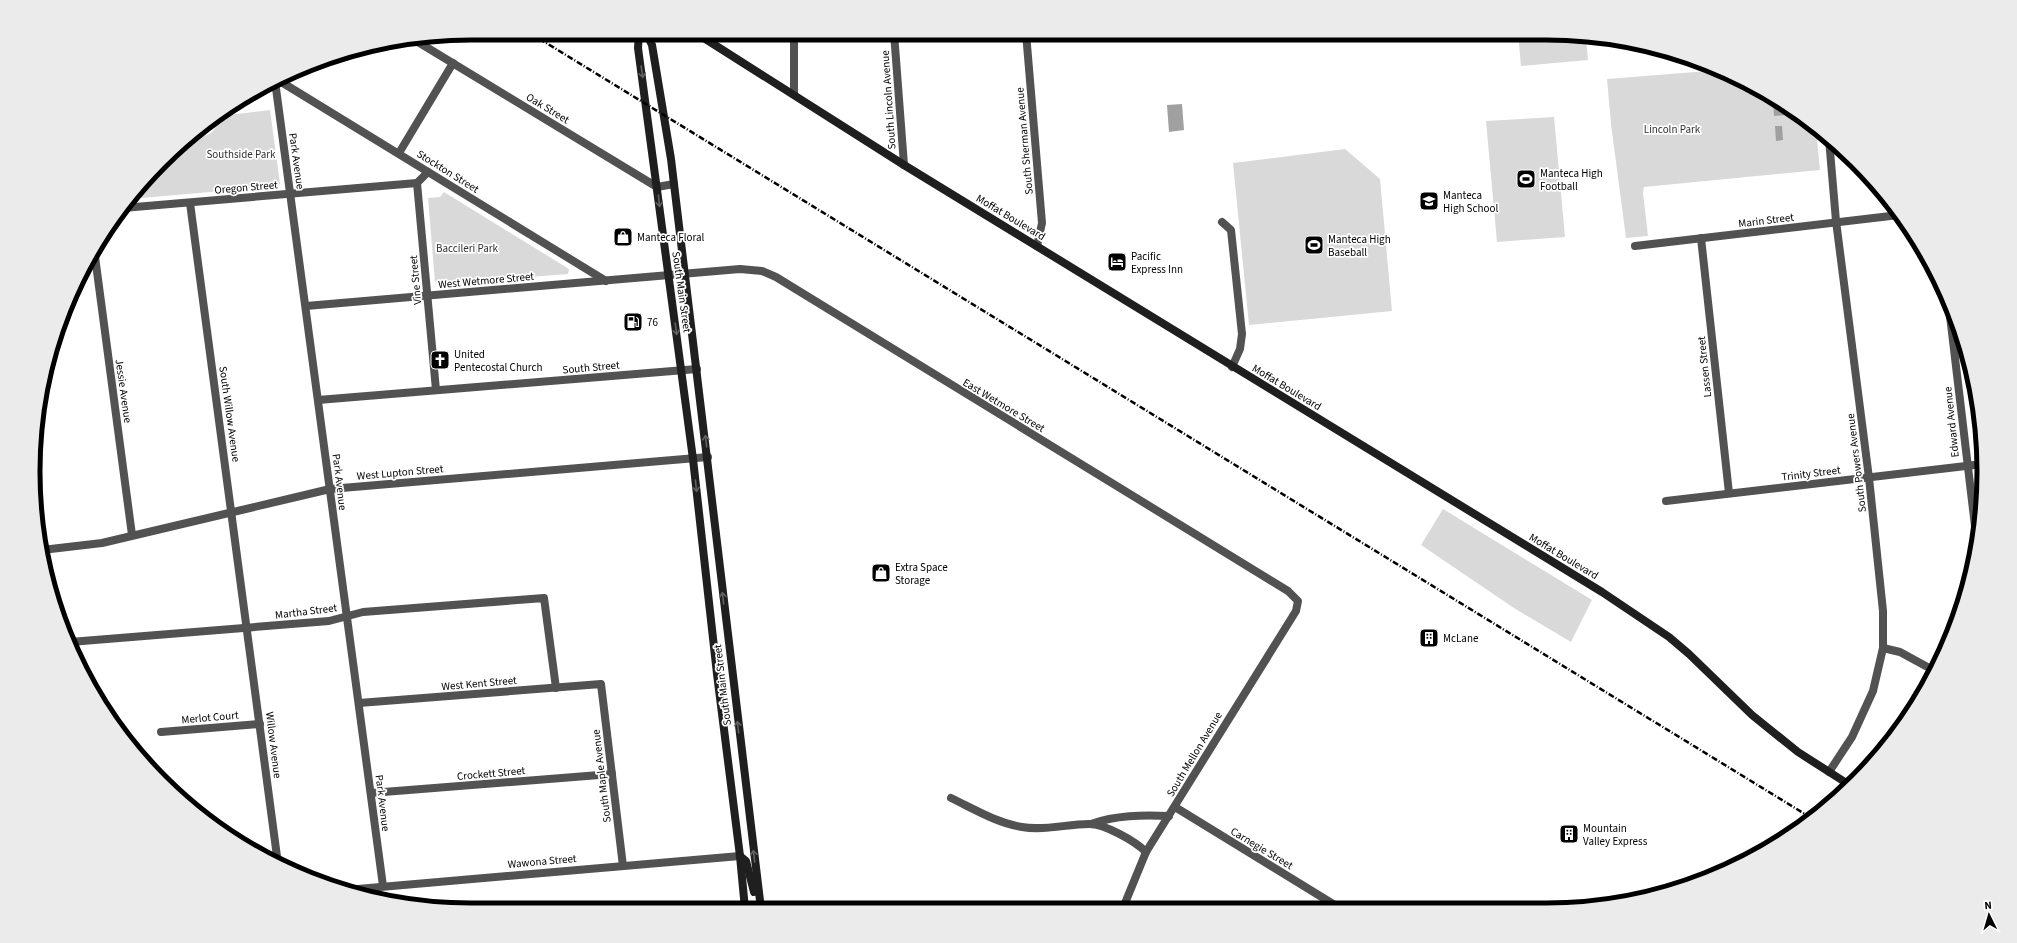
<svg xmlns="http://www.w3.org/2000/svg" width="2017" height="943" font-family="'Source Sans 3',sans-serif">
  <style>
    .green { fill: #d9d9d9 }
    .water { fill: #a0a0a0 }
    .lines { fill: none; stroke-linecap: round; stroke-linejoin: round }
    .minor { stroke: #525252; stroke-width: 8 }
    .tertiary { stroke: #525252; stroke-width: 8 }
    .secondary { stroke: #1f1f1f; stroke-width: 8 }
    .rail { stroke: #000; stroke-width: 2.5; stroke-dasharray: 6 2 1 2; stroke-linecap: butt }
    .oneway { stroke: #626262 }
    .labels { text-anchor: middle; stroke-width: 3.5; stroke-linejoin: round; paint-order: stroke }
    .street-label { font-size: 11px; fill: #000; stroke: #fff }
    .park-label { font-size: 11px; fill: #303030; stroke: #fff }
    .poi-label { font-size: 11px; fill: #000; stroke: #fff; text-anchor: start }
    .rim { fill: none; stroke: #000; stroke-width: 5 }
  </style>
  <rect width="100%" height="100%" fill="#fff"/>
  <!-- green -->
  <g class="green">
    <polygon points="1518,33 1546,33 1586,37 1588,60 1521,66"/>
    <polygon points="1721,70 1789,107 1816,129 1820,170 1644,187 1643,193 1648,236 1626,238 1611,124 1607,79"/>
    <path d="M270,110L280,184L278,186L130,199C148,174 171,150 196,132L204,136C213,134 218,127 216,118L219,116Z"/>
    <polygon points="1554,117 1565,237 1497,242 1486,121"/>
    <polygon points="1345,149 1380,179 1392,311 1249,325 1233,163"/>
    <polygon points="444,192 569,269 568,274 439,284 435,282 428,198 440,197"/>
    <polygon points="1443,509 1592,600 1571,642 1514,608 1421,545"/>
  </g>
  <!-- water -->
  <g class="water">
    <polygon points="1773,101 1777,101 1797,114 1774,116"/>
    <polygon points="1182,104 1184,130 1169,132 1167,105"/>
    <polygon points="1775,126 1782,126 1783,140 1776,141"/>
  </g>
  <g class="lines">
    <!-- minor -->
    <g class="minor">
      <polyline points="794,33 794,94"/>
      <polyline points="894,33 904,165"/>
      <polyline points="1026,33 1042,223 1037,246"/>
      <polyline points="413,39 657,187 674,184"/>
      <polyline points="278,80 606,281"/>
      <polyline points="275,81 383,886"/>
      <polyline points="399,153 453,63"/>
      <polyline points="428,172 417,183 436,390"/>
      <polyline points="190,203 278,864"/>
      <polyline points="123,208 417,183"/>
      <polyline points="1222,222 1231,230 1242,334 1240,349 1232,367"/>
      <polyline points="1701,238 1729,493"/>
      <polyline points="1635,246 1899,215"/>
      <polyline points="94,249 132,535"/>
      <polyline points="1948,299 1977,543"/>
      <polyline points="306,306 740,269 762,271 776,277 1288,591 1298,601 1296,611 1146,852 1123,908"/>
      <polyline points="318,400 697,369"/>
      <polyline points="1666,501 1983,464"/>
      <polyline points="42,550 102,543 330,489 708,457"/>
      <polyline points="70,642 329,621 363,612 544,598 556,688"/>
      <polyline points="1883,648 1900,652 1933,670"/>
      <polyline points="359,703 601,684 623,866"/>
      <polyline points="161,732 260,724"/>
      <polyline points="371,793 612,774"/>
      <path d="M951,798C974,809 997,823 1022,827C1044,831 1067,824 1089,824C1105,824 1135,841 1146,852"/>
      <polyline points="1175,807 1338,907"/>
      <path d="M1091,824C1116,815 1142,815 1169,816"/>
    </g>
    <!-- tertiary -->
    <g class="tertiary">
      <polyline points="1829,139 1836,221 1869,478 1883,611 1883,648 1873,691 1852,737 1829,772"/>
      <polyline points="346,890 740,856"/>
    </g>
    <!-- secondary -->
    <g class="secondary">
      <polyline points="639,33 638,48 693,459 717,674 740,856 745,909"/>
      <polyline points="646,33 652,45 671,159 761,909"/>
      <polyline points="696,33 904,165 1602,592 1669,637 1689,654 1752,715 1798,752 1848,784"/>
      <polyline points="740,856 746,861 754,892"/>
    </g>
    <!-- rail -->
    <polyline class="rail" points="530,33 1813,819"/>
  </g>
  <!-- one-way arrows -->
  <defs><path id="oneway-shaft" d="M-6 0H5M1.5-3L5.5 0L1.5 3" fill="none" stroke-width="1.6" stroke-linecap="round" stroke-linejoin="round"/></defs>
  <g class="oneway">
    <use href="#oneway-shaft" transform="translate(642 72) rotate(81)"/>
    <use href="#oneway-shaft" transform="translate(659 201) rotate(84)"/>
    <use href="#oneway-shaft" transform="translate(676 329) rotate(82)"/>
    <use href="#oneway-shaft" transform="translate(706 441) rotate(-97)"/>
    <use href="#oneway-shaft" transform="translate(696 486) rotate(84)"/>
    <use href="#oneway-shaft" transform="translate(723 598) rotate(-96)"/>
    <use href="#oneway-shaft" transform="translate(738 727) rotate(-97)"/>
    <use href="#oneway-shaft" transform="translate(754 856) rotate(-97)"/>
  </g>
  <!-- icons -->
  <defs>
    <symbol id="stadium-square" viewBox="-11 -11 22 22"><rect x="-9" y="-9" width="18" height="18" rx="4" fill="#000" stroke="#fff"/><path d="M0-5a6.5 5 0 1 0 0 10a6.5 5 0 1 0 0-10ZM-3.5-1.8h7v3.6h-7Z" fill="#fff"/></symbol>
    <symbol id="school-square" viewBox="-11 -11 22 22"><rect x="-9" y="-9" width="18" height="18" rx="4" fill="#000" stroke="#fff"/><path d="M0-5L7-2L0 1L-7-2ZM-4 1L0 2.5L4 1V4Q0 6-4 4Z" fill="#fff"/></symbol>
    <symbol id="shop-square" viewBox="-11 -11 22 22"><rect x="-9" y="-9" width="18" height="18" rx="4" fill="#000" stroke="#fff"/><path d="M-5-2.5h2.3a2.7 3.5 0 0 1 5.4 0H5L5.5 6h-11ZM-1.5-2.5h3a1.5 2.3 0 0 0-3 0Z" fill="#fff"/></symbol>
    <symbol id="hotel-square" viewBox="-11 -11 22 22"><rect x="-9" y="-9" width="18" height="18" rx="4" fill="#000" stroke="#fff"/><path d="M-6-4.5h1.5V1H6V5H4.5V3h-9V5H-6ZM-4 0a1.8 1.8 0 1 1 3.6 0ZM.5 0V-2.5h3Q6-2.5 6 0Z" fill="#fff"/></symbol>
    <symbol id="fuel-square" viewBox="-11 -11 22 22"><rect x="-9" y="-9" width="18" height="18" rx="4" fill="#000" stroke="#fff"/><path d="M-5.5-6h7V0h2V4h1.3V-2.5L3-4.5l.8-.8L6-3V5H2.5V1h-1V6h-7ZM-4.2-4.7v3.2H.2V-4.7Z" fill="#fff"/></symbol>
    <symbol id="church-square" viewBox="-11 -11 22 22"><rect x="-9" y="-9" width="18" height="18" rx="4" fill="#000" stroke="#fff"/><path d="M-1.2-6h2.4v3.5h3.3v2.4h-3.3V6h-2.4V-.1h-3.3v-2.4h3.3Z" fill="#fff"/></symbol>
    <symbol id="building-square" viewBox="-11 -11 22 22"><rect x="-9" y="-9" width="18" height="18" rx="4" fill="#000" stroke="#fff"/><path d="M-4-6H4V6H1V3H-1V6H-4ZM-2.5-4.3h1.7v1.8h-1.7ZM.8-4.3h1.7v1.8H.8ZM-2.5-1h1.7V.8h-1.7ZM.8-1h1.7V.8H.8Z" fill="#fff"/></symbol>
  </defs>
  <g fill-rule="evenodd">
    <use href="#stadium-square" x="1515" y="168" width="22" height="22"/>
    <use href="#school-square" x="1418" y="190" width="22" height="22"/>
    <use href="#shop-square" x="612" y="226" width="22" height="22"/>
    <use href="#stadium-square" x="1303" y="234" width="22" height="22"/>
    <use href="#hotel-square" x="1106" y="251" width="22" height="22"/>
    <use href="#fuel-square" x="622" y="311" width="22" height="22"/>
    <use href="#church-square" x="429" y="349" width="22" height="22"/>
    <use href="#shop-square" x="870" y="562" width="22" height="22"/>
    <use href="#building-square" x="1418" y="627" width="22" height="22"/>
    <use href="#building-square" x="1558" y="823" width="22" height="22"/>
  </g>
  <g class="labels">
    <!-- street labels -->
    <g class="street-label">
      <text transform="translate(888 100) rotate(-94)" y="4">South Lincoln Avenue</text>
      <text transform="translate(548 108) rotate(31)" y="4">Oak Street</text>
      <text transform="translate(1024 141) rotate(-95)" y="4">South Sherman Avenue</text>
      <text transform="translate(297 161) rotate(82)" y="4">Park Avenue</text>
      <text transform="translate(448 171) rotate(32)" y="4">Stockton Street</text>
      <text transform="translate(246 187) rotate(-5)" y="4">Oregon Street</text>
      <text transform="translate(1011 217) rotate(31)" y="4">Moffat Boulevard</text>
      <text transform="translate(1766 220) rotate(-7)" y="4">Marin Street</text>
      <text transform="translate(415 280) rotate(-95)" y="4">Vine Street</text>
      <text transform="translate(486 280) rotate(-5)" y="4">West Wetmore Street</text>
      <text transform="translate(682 292) rotate(82)" y="4">South Main Street</text>
      <text transform="translate(591 367) rotate(-5)" y="4">South Street</text>
      <text transform="translate(1704 367) rotate(-96)" y="4">Lassen Street</text>
      <text transform="translate(1287 387) rotate(31)" y="4">Moffat Boulevard</text>
      <text transform="translate(124 391) rotate(82)" y="4">Jessie Avenue</text>
      <text transform="translate(1004 405) rotate(31)" y="4">East Wetmore Street</text>
      <text transform="translate(230 414) rotate(82)" y="4">South Willow Avenue</text>
      <text transform="translate(1951 422) rotate(-96)" y="4">Edward Avenue</text>
      <text transform="translate(1856 463) rotate(-97)" y="4">South Powers Avenue</text>
      <text transform="translate(400 472) rotate(-5)" y="4">West Lupton Street</text>
      <text transform="translate(1811 473) rotate(-7)" y="4">Trinity Street</text>
      <text transform="translate(340 482) rotate(83)" y="4">Park Avenue</text>
      <text transform="translate(1564 556) rotate(31)" y="4">Moffat Boulevard</text>
      <text transform="translate(306 611) rotate(-7)" y="4">Martha Street</text>
      <text transform="translate(479 683) rotate(-5)" y="4">West Kent Street</text>
      <text transform="translate(722 685) rotate(-97)" y="4">South Main Street</text>
      <text transform="translate(210 717) rotate(-5)" y="4">Merlot Court</text>
      <text transform="translate(274 745) rotate(83)" y="4">Willow Avenue</text>
      <text transform="translate(1194 754) rotate(-59)" y="4">South Mellon Avenue</text>
      <text transform="translate(491 773) rotate(-5)" y="4">Crockett Street</text>
      <text transform="translate(601 776) rotate(-97)" y="4">South Maple Avenue</text>
      <text transform="translate(383 803) rotate(83)" y="4">Park Avenue</text>
      <text transform="translate(1262 848) rotate(31)" y="4">Carnegie Street</text>
      <text transform="translate(542 861) rotate(-5)" y="4">Wawona Street</text>
    </g>
    <!-- park labels -->
    <g class="park-label">
      <text x="1672" y="133">Lincoln Park</text>
      <text x="241" y="158">Southside Park</text>
      <text x="467" y="252">Baccileri Park</text>
    </g>
    <!-- poi labels -->
    <g class="poi-label">
      <text x="1540" y="177">Manteca High<tspan x="1540" dy="13">Football</tspan></text>
      <text x="1443" y="199">Manteca<tspan x="1443" dy="13">High School</tspan></text>
      <text x="637" y="241">Manteca Floral</text>
      <text x="1328" y="243">Manteca High<tspan x="1328" dy="13">Baseball</tspan></text>
      <text x="1131" y="260">Pacific<tspan x="1131" dy="13">Express Inn</tspan></text>
      <text x="647" y="326">76</text>
      <text x="454" y="358">United<tspan x="454" dy="13">Pentecostal Church</tspan></text>
      <text x="895" y="571">Extra Space<tspan x="895" dy="13">Storage</tspan></text>
      <text x="1443" y="642">McLane</text>
      <text x="1583" y="832">Mountain<tspan x="1583" dy="13">Valley Express</tspan></text>
    </g>
  </g>
  <!-- crop -->
  <path d="M0 0H2017V943H0ZM471 40H1546A431 431 0 0 1 1977 471V472A431 431 0 0 1 1546 903H471A431 431 0 0 1 40 472V471A431 431 0 0 1 471 40Z" fill="#ebebeb" fill-rule="evenodd"/>
  <path class="rim" d="M471 40H1546A431 431 0 0 1 1977 471V472A431 431 0 0 1 1546 903H471A431 431 0 0 1 40 472V471A431 431 0 0 1 471 40Z"/>
  <!-- north arrow -->
  <g transform="translate(1989 915) rotate(355)" stroke="#ffffff" stroke-width="3" paint-order="stroke">
  <path d="M0-3L7 15L0 10L-7 15Z" fill="#000000"/>
  <text y="-6" font-size="11" font-weight="bold" text-anchor="middle" fill="#000000">N</text>
  </g>
</svg>
